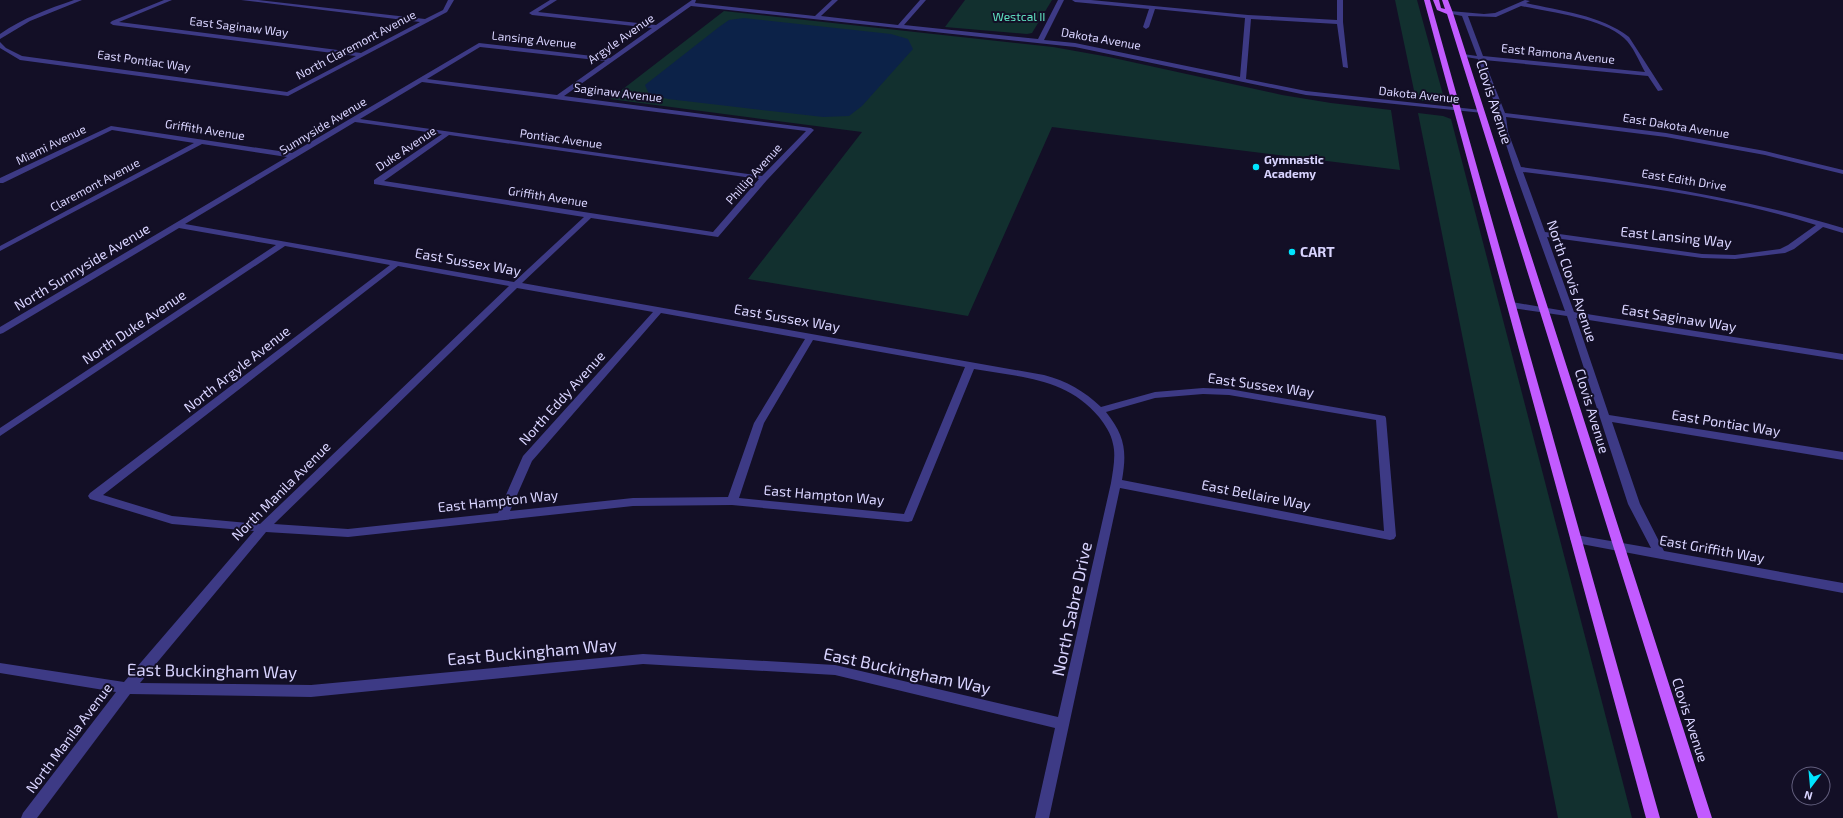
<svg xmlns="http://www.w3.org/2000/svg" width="1843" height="818" font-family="'Exo 2',sans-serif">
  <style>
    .green { fill: #12302f }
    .water { fill: #0c2248 }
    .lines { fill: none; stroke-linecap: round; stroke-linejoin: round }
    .minor { fill: #3d3a85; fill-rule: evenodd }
    .major { fill: #c25bff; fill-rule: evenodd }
    .poi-dot { fill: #00e5ff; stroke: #130f26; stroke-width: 1.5 }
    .labels { text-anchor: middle; stroke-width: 4; stroke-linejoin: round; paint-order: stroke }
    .far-park-label { font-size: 12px; fill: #5fe0c0; stroke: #130f26 }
    .far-street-label { font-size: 12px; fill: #d9d4ff; stroke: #130f26 }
    .far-poi-label { font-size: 12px; font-weight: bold; fill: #d9d4ff; stroke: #130f26; text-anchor: start }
    .street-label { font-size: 14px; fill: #d9d4ff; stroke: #130f26 }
    .poi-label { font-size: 14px; font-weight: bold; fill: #d9d4ff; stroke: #130f26; text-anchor: start }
    .near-street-label { font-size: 17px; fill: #d9d4ff; stroke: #130f26 }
  </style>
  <rect width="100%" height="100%" fill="#130f26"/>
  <!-- green -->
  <g class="green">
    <polygon points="965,0 1052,0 1032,33 1027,34 945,27"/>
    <polygon points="1395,0 1417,0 1445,102 1439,103 1416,100"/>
    <polygon points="724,11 1053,47 1109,57 1282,95 1331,103 1391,110 1400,170 1052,127 968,316 748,279 862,132 610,99"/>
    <polygon points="1418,113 1443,116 1451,119 1632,818 1558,818"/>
  </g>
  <!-- water -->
  <polygon class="water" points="744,18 891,34 908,39 913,49 862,106 849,116 823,117 668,99 649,94 645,85 719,27 729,20"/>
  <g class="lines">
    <!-- minor -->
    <g class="minor">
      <path d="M74,0H82L30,21L0,39V34C23,18 48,9 74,0Z"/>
      <polygon points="164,0 172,0 119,22 361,53 420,22 241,0 258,0 425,19 443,10 448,0 454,0 447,12 288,96 20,60 0,48 0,42 6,48 22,56 287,92 356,56 113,25 110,23 112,21"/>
      <path d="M550,0H557L538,12L656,25L692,0H696L695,3L815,16L832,0H838L821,16L898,25L920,0H926L904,25L1038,39L1058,0H1064L1044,40L1075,43L1240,77L1245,18L1155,9L1149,27L1146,29L1143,27L1149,9L1075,2L1072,0H1091L1248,15L1337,20V0H1343V22L1348,68L1343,67L1337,24L1251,19L1246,79L1306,91L1481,110L1483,111V113L1306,95L1075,47L691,6L564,96L811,128L814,130L767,180L718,237L591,218L522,283L1044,375C1067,381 1084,391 1101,407L1155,392L1203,388L1229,389L1385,416L1386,418L1396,536L1394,539L1390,540L1120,488L1049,818H1035L1055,728L835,675L643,664L311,697L130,694L37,818H21L23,813L116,692L0,673V663L124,682L254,531L172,524L90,499L88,496L90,493L390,265L285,246L0,436V428L276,245L179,228L3,333L0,334V327L287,157L202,144L0,251V246L194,143L112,130L3,183H0V178L111,126L292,153L479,43L610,58L652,28L532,15L529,13ZM480,47L605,61L557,95L427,79ZM422,82L806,131L762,176L360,119ZM355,122L442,134L374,180V184L584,217L514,282L185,224ZM449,135L759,179L713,232L384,181ZM398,266L509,286L260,524L172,516L103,495ZM517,288L653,312L523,456L498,513L348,529L274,524ZM661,313L805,339L754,423L728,497L633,498L510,511L532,461ZM813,340L965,367L904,514L739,498L764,423ZM974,369C1020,377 1067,378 1099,417C1105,425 1111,433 1113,444C1116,456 1113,470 1111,483L1058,717L835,665L643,654L311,685L140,683L266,532L348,537L633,506L732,505L908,522L912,521ZM1203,394L1229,395L1376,420L1384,531L1122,480C1127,451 1125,436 1106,412L1155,398Z"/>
      <path d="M1525,0L1530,1L1526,3C1560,11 1601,15 1629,37L1663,90L1658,91L1648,76L1484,60L1505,113L1666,133L1765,151L1843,170V174L1765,155L1666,137L1506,117L1508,132L1521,167C1630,181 1739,196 1843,228V233L1823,227L1794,249L1785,253L1735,259L1702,258L1547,237L1574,312L1843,354V360L1576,318L1609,415L1843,452V460L1612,422L1640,504L1664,551L1843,583V593L1576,543L1572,542L1570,539L1572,536L1576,535L1651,548L1628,504L1567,316L1512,308L1508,305L1512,302L1565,311L1514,169L1502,132L1499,115L1478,59L1460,56L1463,54L1477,56L1462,16L1447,13L1450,11L1484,14L1495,13ZM1521,6C1549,12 1602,18 1624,38C1633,46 1639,61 1645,72L1483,56L1468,16L1496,17ZM1523,172C1621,184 1721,195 1816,225L1788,245L1780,249L1735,255L1702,254L1545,232Z"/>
    </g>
    <!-- major -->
    <g class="major">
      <polygon points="1424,0 1430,0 1660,818 1646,818"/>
      <polygon points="1433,0 1439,0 1441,8 1445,9 1442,0 1448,0 1453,13 1712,818 1698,818 1447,14 1437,10"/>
    </g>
  </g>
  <!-- markers -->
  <g class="poi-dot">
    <circle cx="1256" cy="167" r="4"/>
    <circle cx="1292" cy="252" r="4"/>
  </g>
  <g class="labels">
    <!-- far-park labels -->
    <g class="far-park-label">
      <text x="1019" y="21">Westcal II</text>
    </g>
    <!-- far-street labels -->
    <g class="far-street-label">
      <text transform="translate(239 27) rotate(7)" y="4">East Saginaw Way</text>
      <text transform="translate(621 39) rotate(-35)" y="4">Argyle Avenue</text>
      <text transform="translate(1101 39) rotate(10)" y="4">Dakota Avenue</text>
      <text transform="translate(534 40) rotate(6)" y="4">Lansing Avenue</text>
      <text transform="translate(356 45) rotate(-28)" y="4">North Claremont Avenue</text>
      <text transform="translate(1558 54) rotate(6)" y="4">East Ramona Avenue</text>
      <text transform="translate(144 61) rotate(8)" y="4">East Pontiac Way</text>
      <text transform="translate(618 93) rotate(7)" y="4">Saginaw Avenue</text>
      <text transform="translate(1419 95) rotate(6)" y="4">Dakota Avenue</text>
      <text transform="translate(323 126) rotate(-31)" y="4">Sunnyside Avenue</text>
      <text transform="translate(1676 126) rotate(9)" y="4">East Dakota Avenue</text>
      <text transform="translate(205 130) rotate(9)" y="4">Griffith Avenue</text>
      <text transform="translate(561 139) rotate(8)" y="4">Pontiac Avenue</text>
      <text transform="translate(51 145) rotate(-26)" y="4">Miami Avenue</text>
      <text transform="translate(406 149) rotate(-34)" y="4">Duke Avenue</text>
      <text transform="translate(754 174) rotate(-48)" y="4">Phillip Avenue</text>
      <text transform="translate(1684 180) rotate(9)" y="4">East Edith Drive</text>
      <text transform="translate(95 185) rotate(-28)" y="4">Claremont Avenue</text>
      <text transform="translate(548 197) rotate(9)" y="4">Griffith Avenue</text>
    </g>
    <!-- far-poi labels -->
    <g class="far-poi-label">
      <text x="1264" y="164">Gymnastic<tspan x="1264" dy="14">Academy</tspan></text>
    </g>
    <!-- street labels -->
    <g class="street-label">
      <text transform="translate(1494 102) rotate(72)" y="5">Clovis Avenue</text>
      <text transform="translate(1676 237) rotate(6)" y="5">East Lansing Way</text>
      <text transform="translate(468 262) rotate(10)" y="5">East Sussex Way</text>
      <text transform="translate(82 267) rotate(-31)" y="5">North Sunnyside Avenue</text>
      <text transform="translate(1572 281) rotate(71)" y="5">North Clovis Avenue</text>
      <text transform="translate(787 318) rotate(10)" y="5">East Sussex Way</text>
      <text transform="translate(1679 318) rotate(9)" y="5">East Saginaw Way</text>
      <text transform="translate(134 327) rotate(-34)" y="5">North Duke Avenue</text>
      <text transform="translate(237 369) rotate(-38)" y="5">North Argyle Avenue</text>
      <text transform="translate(1261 385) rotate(8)" y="5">East Sussex Way</text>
      <text transform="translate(562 398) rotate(-48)" y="5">North Eddy Avenue</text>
      <text transform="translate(1592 411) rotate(73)" y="5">Clovis Avenue</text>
      <text transform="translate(1726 423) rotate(9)" y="5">East Pontiac Way</text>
      <text transform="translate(281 491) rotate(-45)" y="5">North Manila Avenue</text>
      <text transform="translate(824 495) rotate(5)" y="5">East Hampton Way</text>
      <text transform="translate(1256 495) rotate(11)" y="5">East Bellaire Way</text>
      <text transform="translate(498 501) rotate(-6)" y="5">East Hampton Way</text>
      <text transform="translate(1712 549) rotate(10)" y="5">East Griffith Way</text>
      <text transform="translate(1690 720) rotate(72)" y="5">Clovis Avenue</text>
      <text transform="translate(69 738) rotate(-53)" y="5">North Manila Avenue</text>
    </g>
    <!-- poi labels -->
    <g class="poi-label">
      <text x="1300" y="257">CART</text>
    </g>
    <!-- near-street labels -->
    <g class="near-street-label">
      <text transform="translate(1072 609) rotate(-78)" y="6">North Sabre Drive</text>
      <text transform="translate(532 652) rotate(-5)" y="6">East Buckingham Way</text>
      <text transform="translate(212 671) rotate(1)" y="6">East Buckingham Way</text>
      <text transform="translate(907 671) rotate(12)" y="6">East Buckingham Way</text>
    </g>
  </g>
  <!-- north arrow -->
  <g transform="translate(1811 786) rotate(196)"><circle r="19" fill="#130f26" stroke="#625e7d"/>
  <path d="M0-3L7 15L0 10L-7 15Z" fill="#00e5ff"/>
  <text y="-6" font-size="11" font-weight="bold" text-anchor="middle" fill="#d9d4ff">N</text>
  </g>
</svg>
